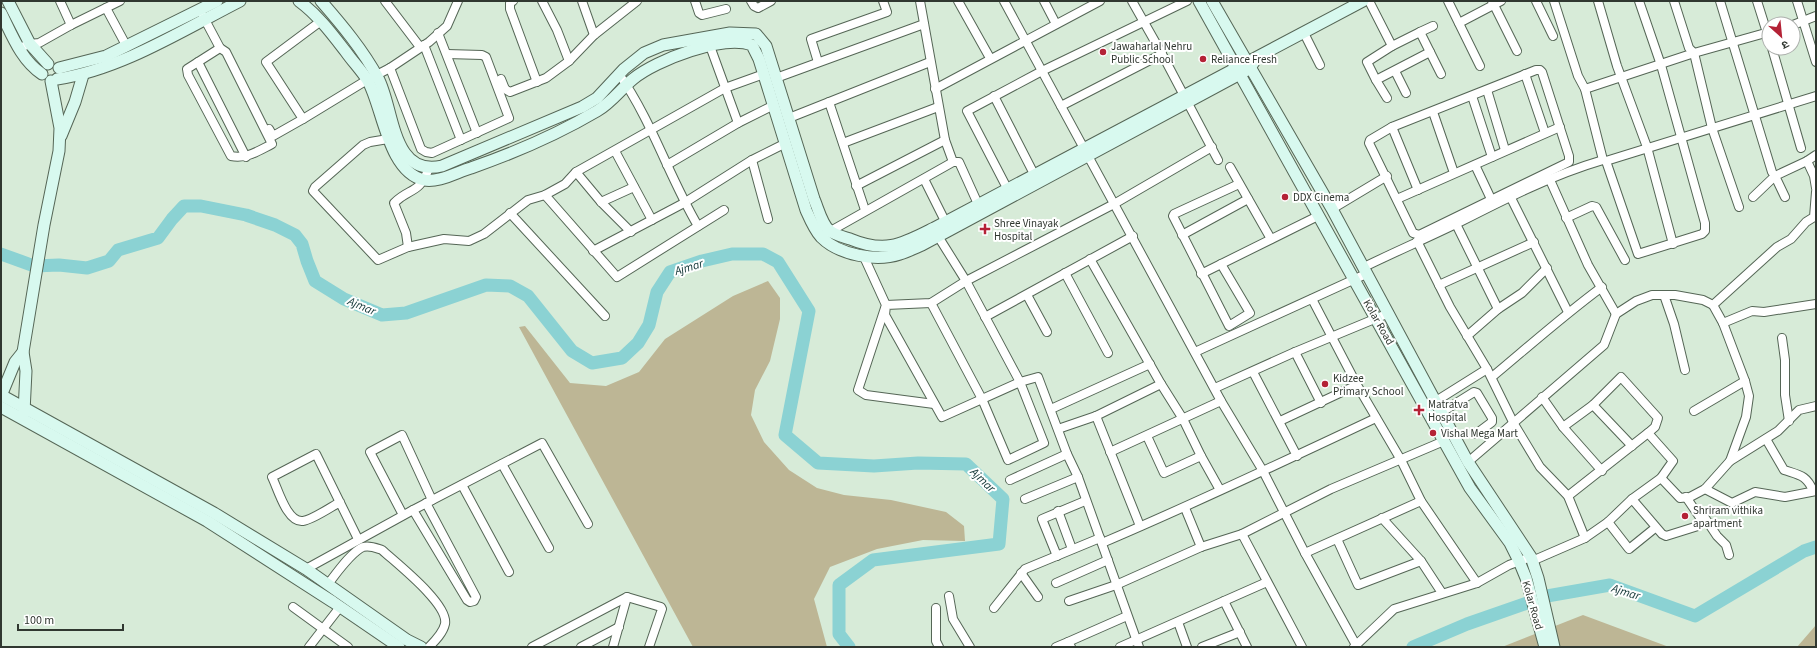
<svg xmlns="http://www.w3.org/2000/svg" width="1817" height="648" font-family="'Source Sans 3','Noto Sans Devanagari',sans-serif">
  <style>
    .green { fill: #bdb695 }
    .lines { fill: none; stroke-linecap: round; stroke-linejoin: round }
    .river { stroke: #8bd2d3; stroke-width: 13 }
    .street-casing { stroke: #556656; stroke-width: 10 }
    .secondary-casing { stroke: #556656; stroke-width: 13 }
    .street { stroke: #fff; stroke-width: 8 }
    .secondary { stroke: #d8f9ef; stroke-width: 11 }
    .poi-dot { fill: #b42236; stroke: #fff; stroke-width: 1.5 }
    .labels { text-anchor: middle; stroke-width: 4; stroke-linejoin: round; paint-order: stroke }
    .poi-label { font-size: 11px; fill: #303730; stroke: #fff; text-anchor: start }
    .street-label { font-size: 11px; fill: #303730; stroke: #fff }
    .water-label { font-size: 12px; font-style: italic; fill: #123536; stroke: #fff }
  </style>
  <rect width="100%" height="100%" fill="#d7ebd8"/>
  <!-- green -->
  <g class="green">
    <polygon points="768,281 780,298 780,319 770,361 755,390 751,415 764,442 789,470 817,488 844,495 891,500 946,512 964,526 965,541 923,540 877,549 830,567 814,599 827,647 693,647 519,327 525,326 570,383 606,386 639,372 665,339 733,296"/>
    <polygon points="1583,615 1669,647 1502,647"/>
    <polygon points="1816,625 1816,647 1797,647"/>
  </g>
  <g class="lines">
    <!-- river -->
    <g class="river">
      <polyline points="1,254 34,266 59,265 87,268 109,261 118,250 158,238 172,219 184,206 201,206 246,215 275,225 295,235 302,244 307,261 315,281 344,299 382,315 406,313 486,285 510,286 528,296 572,351 592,363 622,358 638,343 649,325 657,292 670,272 702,261 732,254 763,254 778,262 809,311 785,435 818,463 874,466 918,463 966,464 1003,499 999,544 873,560 839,585 839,634 849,647"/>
      <polyline points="1413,647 1467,624 1547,596 1610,585 1695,616 1804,551 1816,547"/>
    </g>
    <defs>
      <g id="street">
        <polyline points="60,1 71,25"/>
        <polyline points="385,1 420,47"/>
        <polyline points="513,1 510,3 510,9 537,82"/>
        <polyline points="542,1 557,30 569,61"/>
        <polyline points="582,1 594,35"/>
        <polyline points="695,1 699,13 702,15 726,9"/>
        <polyline points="751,1 754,6 758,8 771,1"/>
        <polyline points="920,1 945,140 953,162"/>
        <polyline points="958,1 990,58"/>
        <polyline points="1004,1 1221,401 1263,471 1305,553 1356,645"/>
        <polyline points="1044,1 1056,24"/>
        <polyline points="1132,1 1162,54 1218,160"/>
        <polyline points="1369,1 1392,46"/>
        <polyline points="1448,1 1480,66"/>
        <polyline points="1492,1 1517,51"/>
        <polyline points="1536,1 1553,36"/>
        <polyline points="1554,1 1578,76 1585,89 1603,160"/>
        <polyline points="1598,1 1617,66 1647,147 1673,244"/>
        <polyline points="1674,1 1689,48 1694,53 1712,128 1739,207"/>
        <polyline points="1720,1 1772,172"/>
        <polyline points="1757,1 1769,39"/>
        <polyline points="1797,1 1816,62"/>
        <polyline points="106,8 127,47"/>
        <polyline points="203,16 220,48"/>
        <polyline points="321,21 266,62 303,119 367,80 390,68 429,42 447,26 458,1"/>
        <polyline points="1459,23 1501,1"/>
        <polyline points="1793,25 1816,16"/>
        <polyline points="1420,32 1433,26"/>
        <polyline points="438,33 477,133"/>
        <polyline points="1304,33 1320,65"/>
        <polyline points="424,45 461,140"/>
        <polyline points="710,46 738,123"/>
        <polyline points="19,48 30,44 39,43 71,25 120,1"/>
        <path d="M220,48L226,52L272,144C258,151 247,159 231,156L188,75L187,69Z"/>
        <polyline points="1772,48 1801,148"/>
        <polyline points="198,62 246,157"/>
        <polyline points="818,62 811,39 887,12 883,1"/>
        <polyline points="390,68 421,149 426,152 432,153 509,118 486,57 482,55 447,54"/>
        <polygon points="1536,70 1540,70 1542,72 1569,156 1569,162 1419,235 1413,233 1369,143 1370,140 1392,127"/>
        <polyline points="1395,71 1406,93"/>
        <path d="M619,74C652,121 669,177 698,226"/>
        <polyline points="1525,74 1545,133"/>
        <polyline points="776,78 924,24"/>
        <polyline points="501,79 505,89 510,92 546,78 569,61 594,35 637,1"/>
        <polyline points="1376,80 1367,62 1392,46 1420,32 1430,52"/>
        <polyline points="935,89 1100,1"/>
        <polyline points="1585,89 1694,53 1769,32"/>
        <polyline points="1487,90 1505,150"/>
        <polyline points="994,96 1034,174"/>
        <polyline points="1472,96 1492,157"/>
        <polyline points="1387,98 1376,80 1430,52 1441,74"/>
        <polyline points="829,102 865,210"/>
        <polyline points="1061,106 1162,54"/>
        <polyline points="1433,112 1454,173"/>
        <polyline points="789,118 930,62"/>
        <polyline points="1392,127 1418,190"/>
        <polyline points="269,129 273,136 303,119"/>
        <polyline points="388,139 370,142 363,145 315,187 313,191 378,260 408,247 444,239 469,241 484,234 528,200 545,195 565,184 576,172 725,88 764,74"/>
        <polyline points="843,143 938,107"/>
        <polyline points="615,151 652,220"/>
        <polyline points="752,160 768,219"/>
        <polyline points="1606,161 1638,254 1702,234 1705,231 1705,223 1661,65 1639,1"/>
        <polyline points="1807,161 1816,155"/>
        <polyline points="667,165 738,123 774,105"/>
        <polyline points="1475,165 1491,199"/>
        <polyline points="1230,167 1271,239"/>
        <polyline points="576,172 601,202 631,232"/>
        <polyline points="924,179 945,221"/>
        <polyline points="1550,180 1588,265 1616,314"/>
        <polyline points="856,186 945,140"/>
        <polyline points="1007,188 967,111 1042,71 1187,1"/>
        <polyline points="545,195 617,277 724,210"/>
        <polyline points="1510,196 1568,312"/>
        <polyline points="1753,197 1775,176"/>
        <polyline points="1785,197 1775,176 1807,161 1814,176 1816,188"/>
        <polyline points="1397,199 1560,127"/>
        <polyline points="601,202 634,187"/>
        <polyline points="1332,209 1387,176"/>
        <polyline points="510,213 605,316"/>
        <polyline points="1566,218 1592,206 1596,207 1625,260"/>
        <polyline points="1456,224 1498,309"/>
        <polyline points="827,233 953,162 959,162 978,204"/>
        <polyline points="1182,235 1248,199"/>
        <polyline points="1417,241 1450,307 1487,369 1514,424 1540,467 1568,496 1585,538"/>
        <path d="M408,247L406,233L394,203C410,187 419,195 429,168"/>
        <polyline points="593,251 684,203 752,160 786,143"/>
        <polyline points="864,257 886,305 858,390 866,395 934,404"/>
        <polyline points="1090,259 1161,384 1183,419 1201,456 1220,490"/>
        <polyline points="1221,264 1250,313 1229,326 1173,216 1174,214 1239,184"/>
        <path d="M1364,267C1395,252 1427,238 1458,223C1505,199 1552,175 1603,160L1606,161L1816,96"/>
        <polyline points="1065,273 1108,353"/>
        <polyline points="1201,274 1318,216"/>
        <polyline points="1439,285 1534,242"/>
        <polyline points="1027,295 1047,332"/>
        <polyline points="1664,295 1674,324 1685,370"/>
        <polyline points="1312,299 1357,385 1401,460 1421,501 1477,583"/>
        <polyline points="931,303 982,399 1008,460 1044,443 1020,382 966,281 936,233"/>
        <polyline points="1713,305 1723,323 1752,311 1764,312 1816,304"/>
        <polyline points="985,317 1133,236"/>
        <polyline points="1467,336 1498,309 1522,293 1547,268"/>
        <polyline points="1782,338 1785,360 1785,395 1789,421"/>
        <polyline points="1195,352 1366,274"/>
        <polyline points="1295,352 1321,403"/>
        <polyline points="1253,372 1297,456"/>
        <path d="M1492,377C1528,347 1564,315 1602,287"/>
        <polyline points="1215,388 1295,352 1389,313"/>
        <polyline points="1542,397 1563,427 1602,471"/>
        <polyline points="1436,401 1487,369"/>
        <polyline points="1593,405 1632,446"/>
        <polyline points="1051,409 1150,364"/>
        <polyline points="1694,411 1745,381"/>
        <polyline points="1442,412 1474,392 1477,393 1492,418 1492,422 1476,434"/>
        <polyline points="1096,416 1140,526"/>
        <polyline points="1280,421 1357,385"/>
        <polyline points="1563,427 1593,405 1621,377 1658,418 1655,427 1648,433 1568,496"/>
        <polyline points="1058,429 1096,416 1161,384"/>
        <polyline points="1147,436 1164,473 1201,456"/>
        <path d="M1766,439L1784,470C1799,475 1807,475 1813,491"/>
        <polyline points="1110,452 1221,401"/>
        <polyline points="1730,461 1778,431 1799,410 1816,406"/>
        <polyline points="1468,462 1604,345 1616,314 1636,301 1652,295 1675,295 1703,300 1713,305 1777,247 1791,239 1806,222 1814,217 1816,192"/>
        <polyline points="502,464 549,548"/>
        <polyline points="1661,478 1680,498 1690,497 1705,489 1730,461 1746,417 1749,396 1745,381 1723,323"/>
        <polyline points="1010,480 1067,454"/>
        <polyline points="462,485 509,572"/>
        <polyline points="1705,489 1732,503 1755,492 1785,497 1816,491"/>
        <polyline points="1025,499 1078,477"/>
        <polyline points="1632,499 1662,534 1666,536 1698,526 1701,519 1686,497"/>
        <path d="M340,502C331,507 312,520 303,521C287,523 278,489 272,477L316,454L358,539"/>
        <polyline points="1185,508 1201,547"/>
        <polyline points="413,510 467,600 470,602 474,601 476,597 426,503"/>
        <polyline points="1058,511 1072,549"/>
        <polyline points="1701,512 1717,536 1726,545 1729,555"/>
        <polyline points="403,515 370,452 402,435 432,500"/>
        <polyline points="1382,518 1421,561 1442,593"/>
        <polyline points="1608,522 1629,549 1655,528"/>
        <polyline points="1242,534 1302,647"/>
        <polyline points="1337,539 1358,585 1421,561"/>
        <path d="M1102,543C1194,504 1285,461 1376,418"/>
        <polyline points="1305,553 1421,501"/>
        <polyline points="1057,556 1042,519 1085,501"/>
        <polyline points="1532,561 1585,538 1608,522 1632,499 1661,478 1673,461 1648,433"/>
        <polyline points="306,569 413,510 542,443 588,524"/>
        <polyline points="1021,573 1038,597"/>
        <polyline points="1056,583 1108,560"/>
        <path d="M328,584C336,574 351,552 363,547C370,545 376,548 382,550C396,563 449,604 445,624C443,633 435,641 429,647"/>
        <polyline points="949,596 953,619 970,647"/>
        <polyline points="1069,601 1116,585 1201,547 1242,534 1331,489 1444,441"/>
        <polyline points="1224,601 1247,647"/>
        <polyline points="293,607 348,647"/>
        <polyline points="936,608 936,641 939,647"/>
        <polyline points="994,608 1025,569 1100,538"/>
        <polyline points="1178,622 1187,647"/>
        <polyline points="309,647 340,607"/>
        <polyline points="532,647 627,597 661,607 662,609 649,647"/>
        <polyline points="581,647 619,627"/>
        <polyline points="613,647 627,597"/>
        <polyline points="1056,647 1068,642"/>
        <polyline points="1071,647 1068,642 1127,616"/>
        <polyline points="1120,647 1267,582"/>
        <polyline points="1139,647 1078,477 1067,454 1038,377 1020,382 942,417 885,315 886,305 931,303 966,281 1114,204 1212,147"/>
        <polyline points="1202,647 1240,632"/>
        <polyline points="1354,647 1394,609 1477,583 1509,565 1531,557"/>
      </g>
      <g id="secondary">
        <polyline points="8,1 30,44 48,64"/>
        <path d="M299,1C318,15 332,34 346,52C353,62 362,71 368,81C383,108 388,172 424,180C438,183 457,172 471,168C514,153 558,134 597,111C611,103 621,89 633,79C656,60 724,34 752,45L759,59L806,210C810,219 814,229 821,237C839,255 876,262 900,254C907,252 915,248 922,245L1240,74L1249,69L1254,62"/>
        <path d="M321,1C341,24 363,50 378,78C394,107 391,178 442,166L582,107L597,98L624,69L644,53L663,45L730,33L756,34L766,46L814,199C818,208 822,225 830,231C835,235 844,237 850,239C886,254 902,244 934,228L1363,1"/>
        <polyline points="1199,1 1470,488 1510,543 1519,561 1526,578 1545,647"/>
        <polyline points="1212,1 1332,209 1468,462 1531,557 1538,578 1554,647"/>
        <path d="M1,13C12,35 21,60 42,74"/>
        <polyline points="59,68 106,56 217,1"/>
        <path d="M57,79C120,70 183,30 240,1"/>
        <polyline points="61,136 75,102 83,75"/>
        <polyline points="1,395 214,513 306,569 407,640 421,647"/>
        <polyline points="1,396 15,362 23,352"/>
        <polyline points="1,407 207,521 333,602 399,647"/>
        <polyline points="24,412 26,371 23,352 44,225 59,151 60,128 51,81"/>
      </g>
    </defs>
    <!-- street casing -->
    <use href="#street" class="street-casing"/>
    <!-- secondary casing -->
    <use href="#secondary" class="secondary-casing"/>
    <!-- street -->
    <use href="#street" class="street"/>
    <!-- secondary -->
    <use href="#secondary" class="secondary"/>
  </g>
  <!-- markers -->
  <g class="poi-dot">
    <circle cx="1103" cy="52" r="4"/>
    <circle cx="1203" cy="59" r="4"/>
    <circle cx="1285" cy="197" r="4"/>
    <path d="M983 223h4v4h4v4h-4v4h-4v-4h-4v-4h4z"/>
    <circle cx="1325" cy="384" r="4"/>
    <path d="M1417 404h4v4h4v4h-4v4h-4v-4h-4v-4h4z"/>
    <circle cx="1433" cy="433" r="4"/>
    <circle cx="1685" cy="516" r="4"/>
  </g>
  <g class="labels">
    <!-- poi labels -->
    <g class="poi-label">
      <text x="1111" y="50">Jawaharlal Nehru<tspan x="1111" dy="13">Public School</tspan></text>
      <text x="1211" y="63">Reliance Fresh</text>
      <text x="1293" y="201">DDX Cinema</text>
      <text x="994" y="227">Shree Vinayak<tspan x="994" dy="13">Hospital</tspan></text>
      <text x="1333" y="382">Kidzee<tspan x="1333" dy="13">Primary School</tspan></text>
      <text x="1428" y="408">Matratva<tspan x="1428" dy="13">Hospital</tspan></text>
      <text x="1441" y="437">Vishal Mega Mart</text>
      <text x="1693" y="514">Shriram vithika<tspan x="1693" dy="13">apartment</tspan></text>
    </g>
    <!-- street labels -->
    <g class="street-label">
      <text transform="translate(1379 322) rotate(60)" y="4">Kolar Road</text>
      <text transform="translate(1533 605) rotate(74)" y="4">Kolar Road</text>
    </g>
    <!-- water labels -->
    <g class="water-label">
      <text transform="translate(689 267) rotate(-17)" y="4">Ajmar</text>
      <text transform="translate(362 306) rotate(23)" y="4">Ajmar</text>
      <text transform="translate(983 480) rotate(44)" y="4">Ajmar</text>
      <text transform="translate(1626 592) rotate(17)" y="4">Ajmar</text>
    </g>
  </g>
  <!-- border -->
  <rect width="1817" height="648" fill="none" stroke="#303730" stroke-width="4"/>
  <!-- north arrow -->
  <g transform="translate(1781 36) rotate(153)"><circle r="19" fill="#ffffff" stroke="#acafac"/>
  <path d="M0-3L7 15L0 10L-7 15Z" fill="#b42236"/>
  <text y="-6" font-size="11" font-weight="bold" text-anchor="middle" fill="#303730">उ</text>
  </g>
  <!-- scale -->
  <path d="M18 624v6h105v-6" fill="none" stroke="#303730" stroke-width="2"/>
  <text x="24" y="624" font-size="12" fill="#303730" stroke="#ffffff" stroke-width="3" paint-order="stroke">100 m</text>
</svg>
